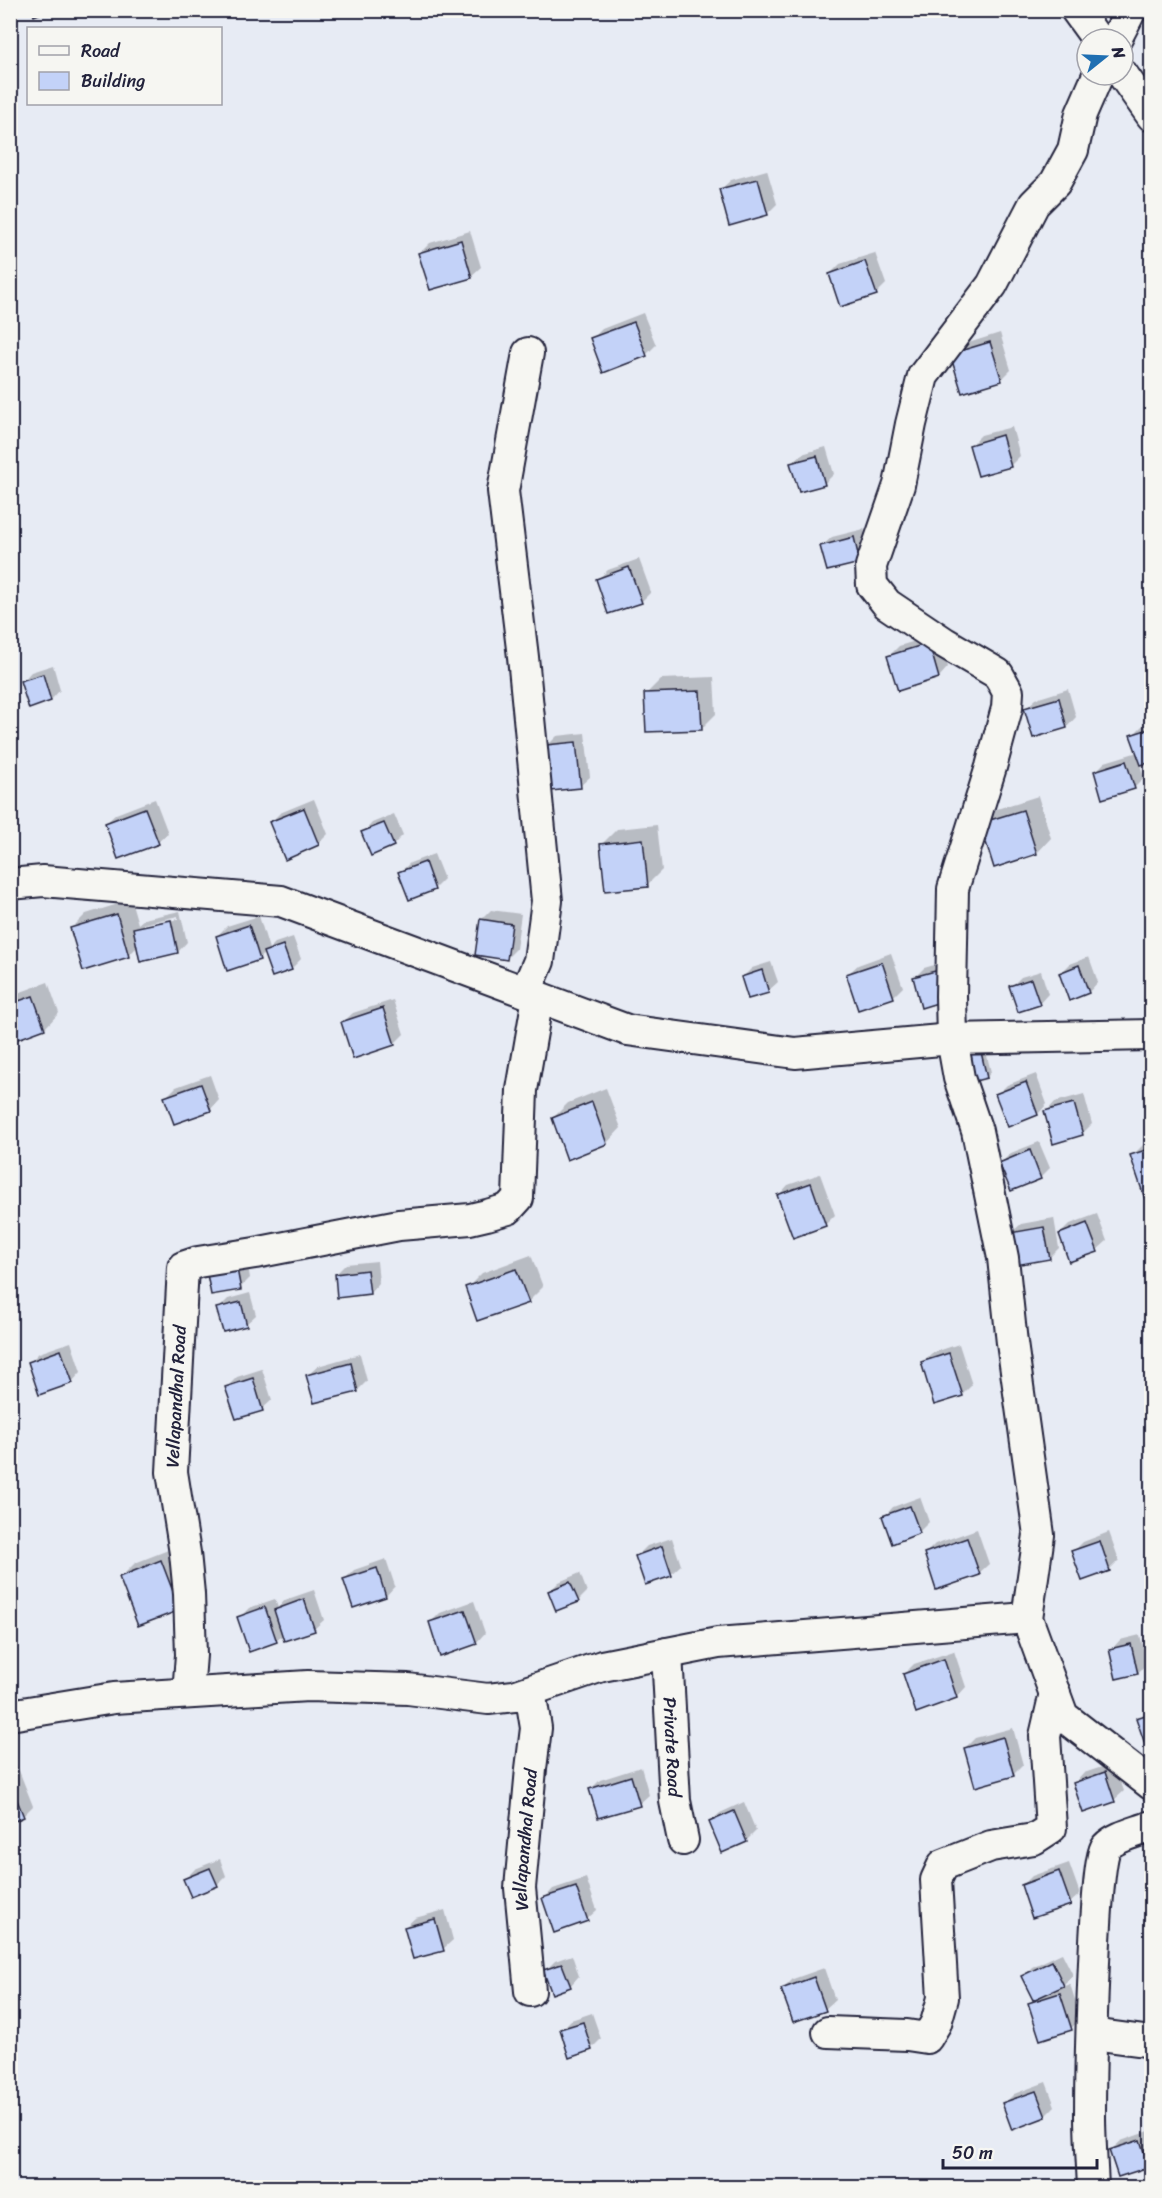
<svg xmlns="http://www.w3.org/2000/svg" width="1162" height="2198" font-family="Sriracha,sans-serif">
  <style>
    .shadow { fill: #0003; fill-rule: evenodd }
    .building { fill: #c3d2f8; stroke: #22223b; stroke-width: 1.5 }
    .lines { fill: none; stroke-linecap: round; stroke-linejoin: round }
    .minor-casing { stroke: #22223b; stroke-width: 34 }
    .minor { stroke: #f6f6f2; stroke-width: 30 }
    .labels { text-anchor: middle; stroke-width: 4.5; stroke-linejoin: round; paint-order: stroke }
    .street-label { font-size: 18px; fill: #22223b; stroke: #f6f6f2 }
  </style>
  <rect width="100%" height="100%" fill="#e7ebf4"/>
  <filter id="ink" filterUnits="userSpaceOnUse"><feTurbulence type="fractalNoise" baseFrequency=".0167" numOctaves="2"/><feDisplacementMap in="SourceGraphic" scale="12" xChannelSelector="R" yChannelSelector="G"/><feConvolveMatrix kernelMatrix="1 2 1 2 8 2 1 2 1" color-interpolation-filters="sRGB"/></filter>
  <g filter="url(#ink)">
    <!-- shadow -->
    <g class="shadow">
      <polygon points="767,170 777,204 767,214 721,189 731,180"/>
      <polygon points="470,231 481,267 471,276 420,253 430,243"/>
      <polygon points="875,253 886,284 876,294 830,274 840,264"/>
      <polygon points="643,313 656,345 646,355 592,339 602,329"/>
      <polygon points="1000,333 1011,370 1001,380 952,355 962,345"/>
      <polygon points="1012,427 1020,456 1010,466 971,445 981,435"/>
      <polygon points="826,447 834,474 824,484 792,463 802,454"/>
      <polygon points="864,529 869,552 860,562 822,546 832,537"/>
      <polygon points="639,559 651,592 641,602 598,579 608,570"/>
      <polygon points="938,634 948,667 939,677 889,656 899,646"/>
      <polygon points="53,665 60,690 51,700 22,682 31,672"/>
      <polygon points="714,677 716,714 701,729 646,694 661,679"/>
      <polygon points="1068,689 1076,717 1067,727 1026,708 1036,699"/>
      <polygon points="1152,723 1152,760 1140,764 1144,778 1134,788 1095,772 1105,762 1138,752 1132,736 1142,726"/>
      <polygon points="585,733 590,777 580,786 547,746 557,736"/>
      <polygon points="1038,796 1051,838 1037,853 982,824 997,809"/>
      <polygon points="155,799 168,833 158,842 106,823 116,814"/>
      <polygon points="314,799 328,834 319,843 285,858 270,823 280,813"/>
      <polygon points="394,814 403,835 393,845 363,833 372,823"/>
      <polygon points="657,825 662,870 647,885 602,844 617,829"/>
      <polygon points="434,854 444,879 434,889 400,872 410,863"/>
      <path d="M131,900L138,924L144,919L180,911L187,942L178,952L138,946L129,955L84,969L72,928L86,914ZM178,916V919L143,927V924Z"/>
      <polygon points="491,910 521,914 516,949 507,958 481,920"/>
      <polygon points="259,916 269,949 275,943 293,937 301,959 291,969 265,953 259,958 217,936 227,926"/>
      <polygon points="891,953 903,987 893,997 848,974 858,965"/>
      <polygon points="1089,957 1098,982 1089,992 1060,974 1070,964"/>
      <polygon points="948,961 946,999 914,978 924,968"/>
      <polygon points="771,962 778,982 768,991 742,978 752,968"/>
      <polygon points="1041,971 1048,994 1039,1004 1011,987 1021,977"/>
      <polygon points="48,982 59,1013 45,1028 10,1041 10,996"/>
      <polygon points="393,1000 404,1034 394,1044 343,1022 353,1013"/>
      <polygon points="986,1052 991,1072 987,1077 972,1080 969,1057"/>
      <polygon points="1036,1074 1047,1104 1038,1114 1009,1125 997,1095 1007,1085"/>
      <polygon points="210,1075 219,1100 210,1110 166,1097 176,1087"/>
      <polygon points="606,1088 621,1128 607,1143 568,1158 553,1118 568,1103"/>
      <polygon points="1084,1094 1092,1124 1083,1133 1054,1142 1046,1112 1055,1102"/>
      <polygon points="1152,1139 1152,1196 1132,1156 1147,1141"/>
      <polygon points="1039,1142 1050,1168 1040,1178 1001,1163 1011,1153"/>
      <polygon points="820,1174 835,1215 825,1225 779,1195 788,1185"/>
      <polygon points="1097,1214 1107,1241 1097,1250 1060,1234 1070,1224"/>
      <polygon points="1054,1218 1059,1248 1049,1258 1011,1233 1021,1224"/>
      <polygon points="246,1254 250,1278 240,1288 217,1260"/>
      <polygon points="531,1255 543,1287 528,1302 467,1288 482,1273"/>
      <polygon points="377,1261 379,1283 370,1293 336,1274 346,1264"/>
      <polygon points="250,1293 256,1315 246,1324 218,1309 228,1299"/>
      <polygon points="71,1342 81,1372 72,1382 29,1363 39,1353"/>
      <polygon points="959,1344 972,1385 962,1395 922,1362 932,1353"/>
      <polygon points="360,1354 367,1381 357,1391 308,1375 318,1366"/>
      <polygon points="262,1369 272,1400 262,1409 227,1387 237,1377"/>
      <polygon points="12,1426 19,1446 10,1455 10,1427"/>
      <polygon points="920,1497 929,1522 919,1532 884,1517 893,1507"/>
      <polygon points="977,1529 989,1564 979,1573 925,1554 935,1544"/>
      <polygon points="1109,1532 1119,1560 1109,1570 1073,1552 1083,1542"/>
      <polygon points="672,1538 681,1565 671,1574 637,1556 647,1546"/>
      <polygon points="176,1547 180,1608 121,1577 135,1563"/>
      <polygon points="386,1559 395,1586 386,1596 354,1606 345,1579 354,1570"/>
      <polygon points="580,1573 587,1592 578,1601 550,1591 559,1582"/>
      <polygon points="314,1590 324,1620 314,1629 283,1634 276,1641 239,1618 249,1608 275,1599 278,1608 285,1600"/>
      <polygon points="474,1601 485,1633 476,1643 431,1622 440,1613"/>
      <polygon points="1140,1635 1147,1663 1138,1673 1111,1650 1120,1640"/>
      <polygon points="954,1651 966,1687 957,1697 904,1674 914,1664"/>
      <polygon points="1152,1707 1152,1741 1138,1719"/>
      <polygon points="1013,1728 1023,1765 1013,1775 965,1748 975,1738"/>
      <polygon points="16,1763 33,1806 23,1816 10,1821 10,1765"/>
      <polygon points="1114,1763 1124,1791 1114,1800 1075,1783 1084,1773"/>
      <polygon points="641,1767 649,1795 639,1804 591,1789 600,1780"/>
      <polygon points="744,1802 756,1831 746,1841 710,1822 720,1813"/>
      <polygon points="220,1859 226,1876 217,1885 185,1879 195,1869"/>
      <polygon points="1069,1863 1080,1894 1070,1903 1023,1885 1032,1876"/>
      <polygon points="586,1878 597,1910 587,1919 544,1899 553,1889"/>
      <polygon points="445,1910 453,1940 443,1949 405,1927 415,1918"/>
      <polygon points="1062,1953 1073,1975 1061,1987 1070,1984 1081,2019 1071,2028 1041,2038 1030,2004 1034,1999 1023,1976 1032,1967"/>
      <polygon points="572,1955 579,1976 570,1986 545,1971 555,1961"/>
      <polygon points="824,1968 835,2000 825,2009 783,1989 793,1979"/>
      <polygon points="592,2013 601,2039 591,2049 561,2030 571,2020"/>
      <polygon points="1046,2082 1055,2106 1045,2116 1004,2104 1014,2094"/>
      <polygon points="1149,2131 1152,2138 1152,2162 1148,2166 1111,2150 1121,2141"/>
    </g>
    <!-- building -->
    <g class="building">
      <polygon points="32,10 49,10 34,16"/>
      <polygon points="758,179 768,215 729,226 719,189"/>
      <polygon points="461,240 472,278 430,290 418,253"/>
      <polygon points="865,261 877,295 840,307 829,274"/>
      <polygon points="634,322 647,356 603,373 590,338"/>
      <polygon points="990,342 1002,381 962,393 950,354"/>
      <polygon points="1002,435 1011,467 978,476 969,445"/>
      <polygon points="817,456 825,485 799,492 790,463"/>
      <polygon points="854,537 860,563 827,571 820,546"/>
      <polygon points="629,567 642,603 608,614 596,579"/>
      <polygon points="929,643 939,678 898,691 887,656"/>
      <polygon points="43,674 51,701 29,709 20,681"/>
      <polygon points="700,691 702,730 646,732 644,693"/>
      <polygon points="1059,698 1067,728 1033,738 1024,708"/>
      <polygon points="1152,728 1152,762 1141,765 1130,735"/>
      <polygon points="576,742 581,788 551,791 546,745"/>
      <polygon points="1126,761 1135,789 1102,799 1094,771"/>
      <polygon points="145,808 159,844 118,859 105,823"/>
      <polygon points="304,808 319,845 285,860 269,822"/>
      <polygon points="1023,810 1037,854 994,868 980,823"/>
      <polygon points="384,823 394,846 371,856 361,832"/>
      <polygon points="643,839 648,887 605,891 600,844"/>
      <polygon points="425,862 435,890 409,900 398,872"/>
      <polygon points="117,914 129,957 83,971 70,928"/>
      <polygon points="480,919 512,924 507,960 475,955"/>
      <polygon points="171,920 178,953 140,962 133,928"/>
      <polygon points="249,925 260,960 227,971 216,936"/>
      <polygon points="283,945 292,970 272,977 263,952"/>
      <polygon points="882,962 894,998 858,1010 846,974"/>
      <polygon points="1079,965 1089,993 1069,1001 1059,973"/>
      <polygon points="762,970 769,993 748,999 741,977"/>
      <polygon points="939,970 947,1000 921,1008 913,977"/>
      <polygon points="1031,979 1040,1005 1018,1012 1009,986"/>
      <polygon points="33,996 45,1029 10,1042 10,1004"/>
      <polygon points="383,1008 395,1045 353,1059 341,1022"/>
      <polygon points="981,1052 987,1078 971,1082 965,1056"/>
      <polygon points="1026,1082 1038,1115 1008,1127 995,1094"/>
      <polygon points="201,1084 211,1111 174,1124 164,1097"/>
      <polygon points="592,1102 607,1144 567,1160 552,1118"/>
      <polygon points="1074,1103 1083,1135 1053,1144 1044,1111"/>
      <polygon points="1152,1148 1152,1197 1145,1199 1130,1155"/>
      <polygon points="1030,1150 1041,1179 1011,1191 999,1163"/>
      <polygon points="811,1183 826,1226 793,1238 777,1195"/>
      <polygon points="1087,1223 1098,1252 1069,1262 1059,1234"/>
      <polygon points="1044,1227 1050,1259 1016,1265 1010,1233"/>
      <polygon points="236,1263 241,1290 211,1295 206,1269"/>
      <polygon points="516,1269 529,1303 477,1321 465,1287"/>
      <polygon points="367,1270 370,1294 337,1298 335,1274"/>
      <polygon points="241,1302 247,1326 223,1332 216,1308"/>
      <polygon points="61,1350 73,1383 39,1395 28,1362"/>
      <polygon points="949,1353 963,1396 934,1405 921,1362"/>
      <polygon points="351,1363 358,1392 314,1403 306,1375"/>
      <polygon points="253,1378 263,1411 236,1419 225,1387"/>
      <polygon points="910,1506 920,1533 892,1544 882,1516"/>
      <polygon points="967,1538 980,1575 936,1590 924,1553"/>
      <polygon points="1100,1541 1110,1571 1082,1581 1071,1551"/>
      <polygon points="662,1546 672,1576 645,1585 635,1556"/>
      <polygon points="161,1560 180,1610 138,1626 119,1577"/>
      <polygon points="377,1568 386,1597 353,1608 343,1579"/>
      <polygon points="570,1582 579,1602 556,1611 548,1591"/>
      <polygon points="304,1599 315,1631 284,1641 274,1610"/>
      <polygon points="265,1607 277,1642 249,1652 237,1617"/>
      <polygon points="465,1610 477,1644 440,1657 429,1622"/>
      <polygon points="1131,1644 1138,1674 1116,1679 1109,1649"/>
      <polygon points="944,1659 957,1698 916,1713 903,1674"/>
      <polygon points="1152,1713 1152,1742 1145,1744 1136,1718"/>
      <polygon points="1003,1737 1014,1776 975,1787 964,1748"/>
      <polygon points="1105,1772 1115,1802 1083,1813 1073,1783"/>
      <polygon points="631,1776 640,1806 598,1818 589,1789"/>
      <polygon points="10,1783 24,1817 10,1823"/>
      <polygon points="734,1811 747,1842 722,1853 709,1822"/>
      <polygon points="210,1868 218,1886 191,1897 183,1879"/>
      <polygon points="1059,1871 1071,1905 1032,1918 1021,1885"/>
      <polygon points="576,1887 588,1921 554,1933 542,1898"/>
      <polygon points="435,1919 444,1951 413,1959 404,1927"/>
      <polygon points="1052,1961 1064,1986 1033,2000 1021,1976"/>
      <polygon points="562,1964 571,1987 552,1994 543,1970"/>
      <polygon points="814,1977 826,2011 793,2022 781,1989"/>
      <polygon points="1060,1993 1072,2030 1040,2040 1028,2003"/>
      <polygon points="583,2022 592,2050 569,2058 560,2029"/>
      <polygon points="1036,2091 1046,2117 1012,2130 1002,2103"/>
      <polygon points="1140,2140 1149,2167 1118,2177 1109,2150"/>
    </g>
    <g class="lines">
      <defs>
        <g id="minor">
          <polyline points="1076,10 1097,39"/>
          <polyline points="1116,39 1131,10"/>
          <polyline points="1098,75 1081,114 1073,150 1055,183 1034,204 992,285 923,376 911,424 899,485 871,566 872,585 887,604 945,643 998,674 1008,692 1007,708 991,767 953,889 951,996 952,1039 959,1078 977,1131 1003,1258 1012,1343 1039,1535 1027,1618 1063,1716 1152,1785"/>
          <polyline points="1123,75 1152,116"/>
          <polyline points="528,353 503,491 523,657 547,901 539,961 530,982 531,992"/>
          <polyline points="10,884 43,881 281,901 627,1030 795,1053 952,1039 1152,1035"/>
          <path id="s1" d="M667,1653L675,1801L683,1840"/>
          <path id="s2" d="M188,1693L191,1655L189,1594L185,1553L172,1472L183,1267L198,1262L255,1253L399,1225L470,1219L487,1215L508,1209L518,1198L522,1090L538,997"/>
          <polyline points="10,1715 114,1698 308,1686 408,1689 488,1699 514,1696 602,1666 718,1643 1027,1618"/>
          <path id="s3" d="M530,1991L520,1888L531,1769L536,1728L530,1691"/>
          <polyline points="828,2032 907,2035 927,2038 936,2023 943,1998 936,1880 943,1865 991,1846 1034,1839 1051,1828 1045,1736 1055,1693"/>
          <polyline points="1092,2034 1152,2042"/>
          <path d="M1093,2188C1092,2163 1090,2139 1090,2115C1090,2081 1094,1862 1106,1847C1116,1836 1138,1832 1152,1826"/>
        </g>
      </defs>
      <!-- minor casing -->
      <use href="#minor" class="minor-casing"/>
      <!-- minor -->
      <use href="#minor" class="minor"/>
    </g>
  </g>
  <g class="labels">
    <!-- street labels -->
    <g class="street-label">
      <text dy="6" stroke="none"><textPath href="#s2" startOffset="298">Vellapandhal Road</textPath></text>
      <text dy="6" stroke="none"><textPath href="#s1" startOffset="94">Private Road</textPath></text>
      <text dy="6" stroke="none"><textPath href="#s3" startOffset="152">Vellapandhal Road</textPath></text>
    </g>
  </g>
  <!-- margin -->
  <rect width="1162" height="2198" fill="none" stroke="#f6f6f2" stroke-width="36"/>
  <rect x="18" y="18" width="1126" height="2162" fill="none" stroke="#22223b" stroke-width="2" filter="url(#ink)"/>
  <!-- legend -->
  <rect x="27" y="27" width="195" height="78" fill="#f6f6f2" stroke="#a1a1a9" stroke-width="1.5"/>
  <rect x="39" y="46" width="30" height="9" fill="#f6f6f2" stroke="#a1a1a9" stroke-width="1.5"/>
  <text x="81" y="57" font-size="18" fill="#22223b">Road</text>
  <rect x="39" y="72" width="30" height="18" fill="#c3d2f8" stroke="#a1a1a9" stroke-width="1.5"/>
  <text x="81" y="87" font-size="18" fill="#22223b">Building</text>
  <!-- north arrow -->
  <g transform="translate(1105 57) rotate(72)"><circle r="28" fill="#f6f6f2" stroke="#a1a1a9" stroke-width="1.5"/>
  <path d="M0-4.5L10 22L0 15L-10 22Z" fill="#1f6fb2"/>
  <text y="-9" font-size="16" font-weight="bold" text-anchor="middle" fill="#22223b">N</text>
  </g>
  <!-- scale -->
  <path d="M943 2159v9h154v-9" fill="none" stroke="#22223b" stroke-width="3"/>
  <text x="952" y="2159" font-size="18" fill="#22223b" stroke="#f6f6f2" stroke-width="4.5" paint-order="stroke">50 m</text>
</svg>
